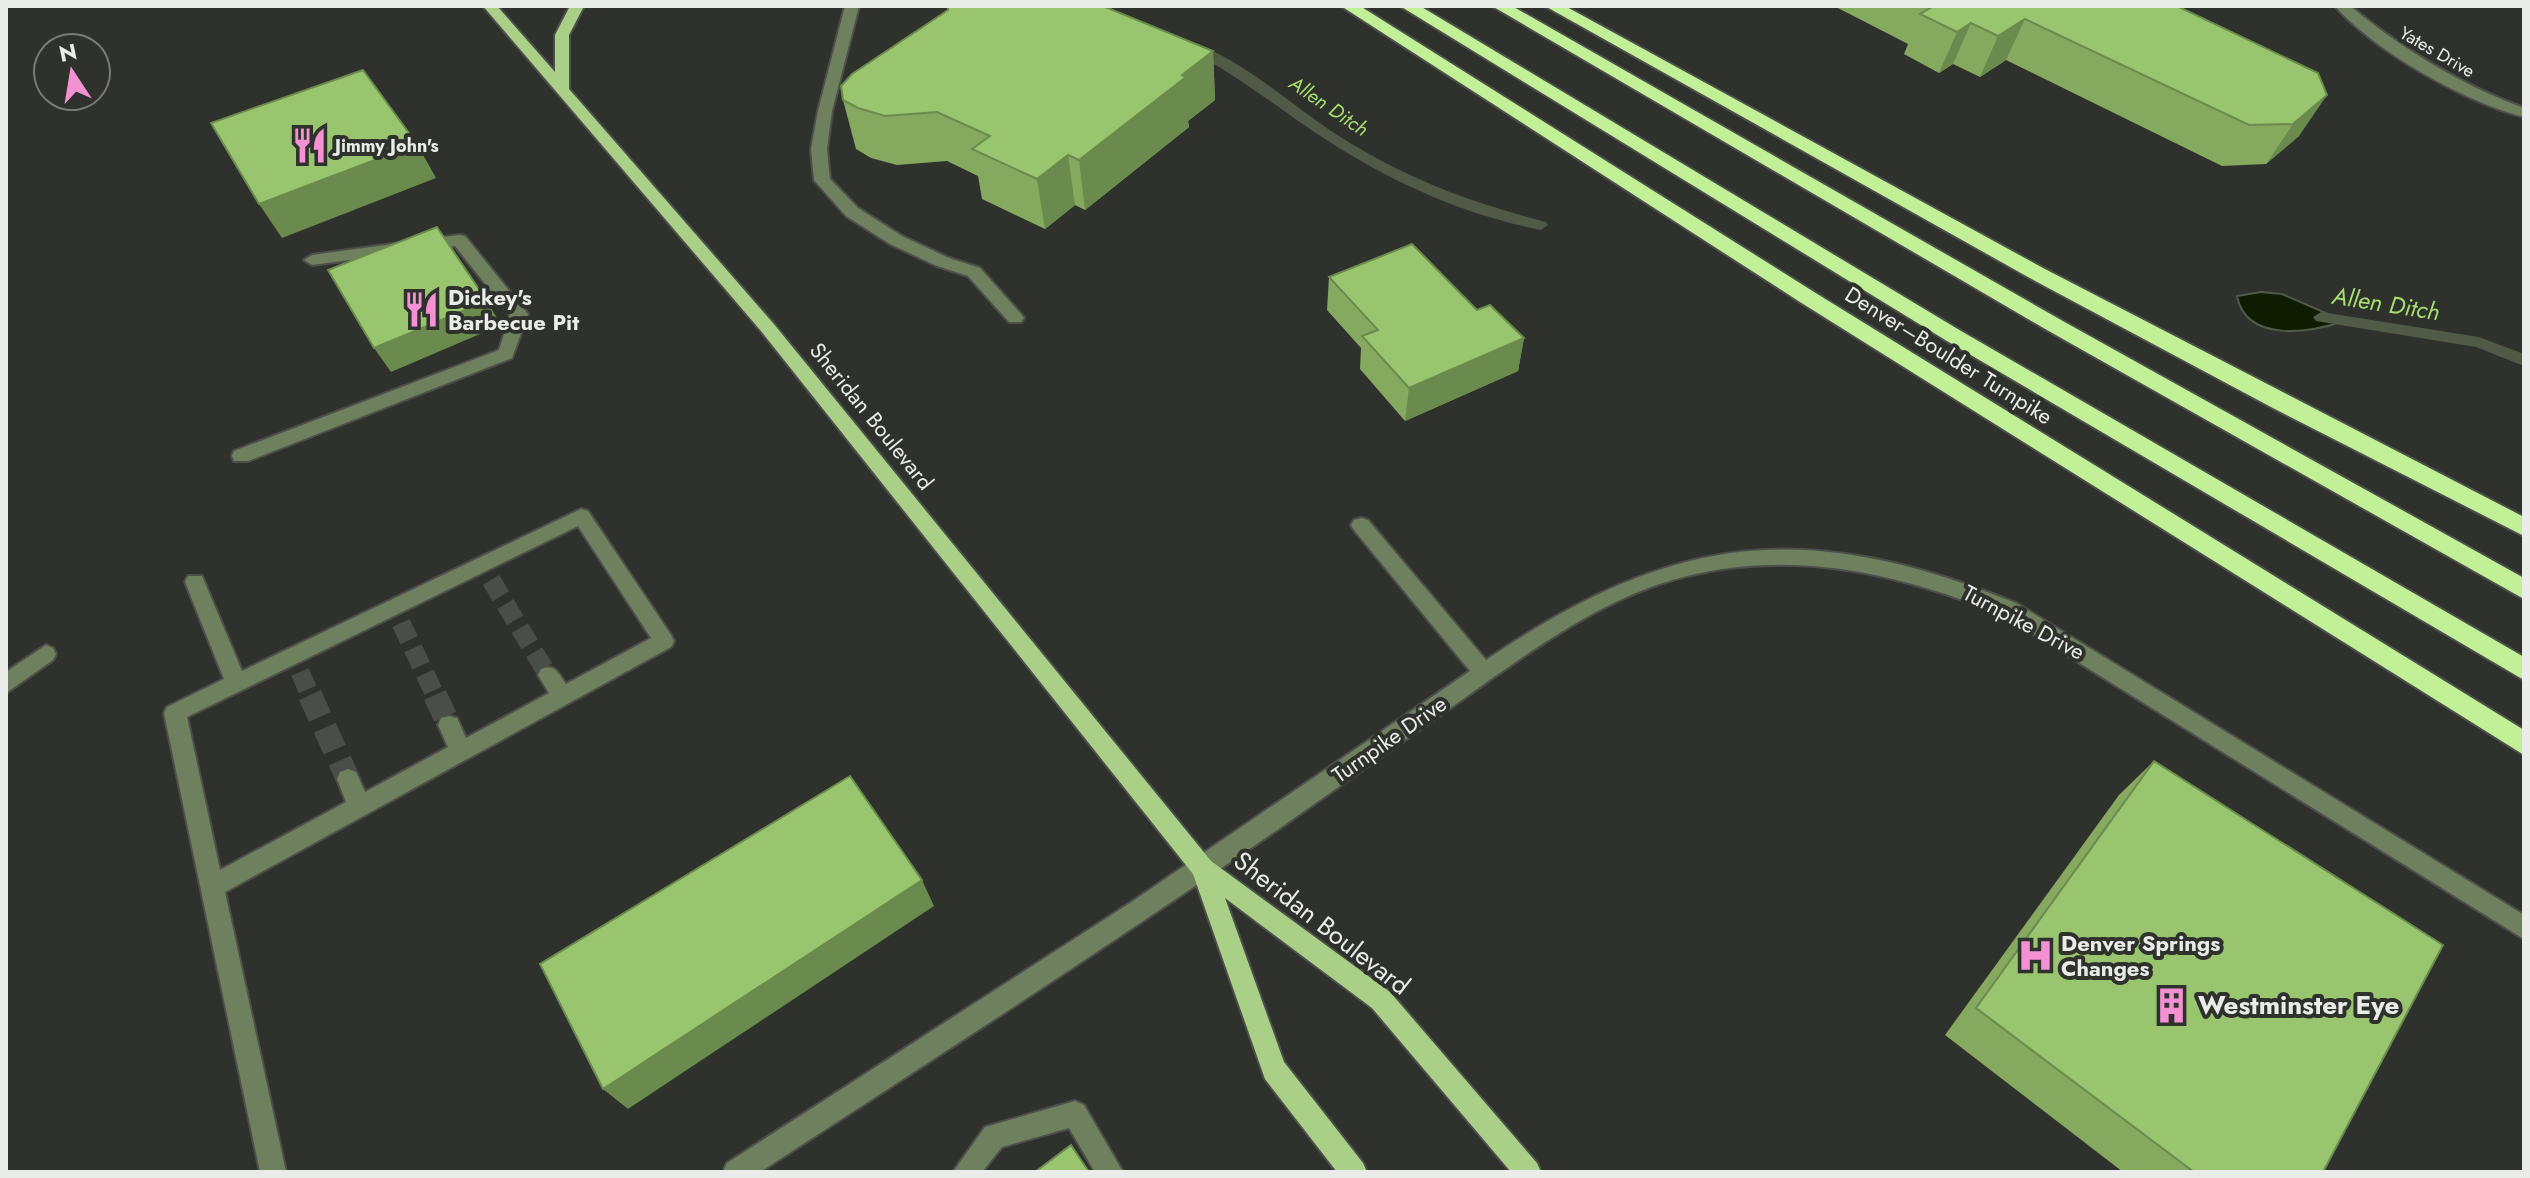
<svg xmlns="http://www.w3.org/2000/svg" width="2530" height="1178" font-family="Jost,sans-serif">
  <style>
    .water { fill: #0f1c02; stroke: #515a47; stroke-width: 2 }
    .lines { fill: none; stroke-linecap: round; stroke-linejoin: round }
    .stream { fill: #515a47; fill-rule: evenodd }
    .minor-tunnel-far1 { stroke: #4b4d49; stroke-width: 19; stroke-dasharray: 19 9; stroke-linecap: butt }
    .minor-tunnel { stroke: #4b4d49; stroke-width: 24; stroke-dasharray: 24 12; stroke-linecap: butt }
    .minor-casing { stroke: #4d4f4b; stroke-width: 4 }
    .major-casing { stroke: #4d4f4b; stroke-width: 4 }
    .highway-casing { stroke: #4d4f4b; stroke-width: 4 }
    .minor { fill: #6e805d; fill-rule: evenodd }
    .major { fill: #aad087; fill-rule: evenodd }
    .highway { fill: #c1f097; fill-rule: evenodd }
    .wall { fill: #84a95f }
    .shaded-wall { fill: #6b8a4d }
    .building { fill: #99c56e; stroke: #6b8a4d; stroke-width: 2 }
    .labels { text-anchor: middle; stroke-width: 8; stroke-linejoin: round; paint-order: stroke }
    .far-street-label { font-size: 18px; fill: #eaece9; stroke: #2f312d }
    .far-poi-label { font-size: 18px; font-weight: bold; fill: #eaece9; stroke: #2f312d; text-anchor: start }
    .far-water-label { font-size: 20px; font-style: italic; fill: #a7df6e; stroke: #2f312d }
    .poi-label { font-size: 22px; font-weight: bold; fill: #eaece9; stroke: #2f312d; text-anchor: start }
    .street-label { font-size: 22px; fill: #eaece9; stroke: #2f312d }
    .water-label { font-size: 24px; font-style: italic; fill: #a7df6e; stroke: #2f312d }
    .near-street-label { font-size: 26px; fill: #eaece9; stroke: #2f312d }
    .near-poi-label { font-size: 26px; font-weight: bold; fill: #eaece9; stroke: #2f312d; text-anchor: start }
  </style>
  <rect width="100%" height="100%" fill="#2f312d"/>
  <!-- water -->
  <path class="water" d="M2261,292L2282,294L2344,321C2311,333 2246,343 2237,296Z"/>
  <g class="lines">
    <!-- stream -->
    <g class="stream">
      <path d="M1190,42C1242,58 1293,107 1339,136C1407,179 1469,202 1546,222L1548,225L1541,230C1465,215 1393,183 1328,141C1280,110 1237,74 1186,49L1184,46Z"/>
      <polygon points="2321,312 2479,337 2524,354 2524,366 2476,347 2316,321 2313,317"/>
    </g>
    <!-- minor-tunnel-far1 -->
    <g class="minor-tunnel-far1">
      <polyline points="491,580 548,675"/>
      <polyline points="401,623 436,697"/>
      <polyline points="300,672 311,697"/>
    </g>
    <!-- minor-tunnel -->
    <g class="minor-tunnel">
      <polyline points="310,695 348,779"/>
      <polyline points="435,695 449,725"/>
    </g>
    <defs>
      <g id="minor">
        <polygon points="845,6 859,6 832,111 827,149 830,179 858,208 902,236 949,258 980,268 1021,314 1024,318 1021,322 1009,322 968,276 937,266 890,244 846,216 814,180 811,149 818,111"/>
        <path d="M2335,6H2350C2404,50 2459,84 2524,108V117C2465,102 2376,52 2335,6Z"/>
        <polygon points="459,235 465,236 528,314 512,358 248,461 234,461 232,456 234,451 499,350 510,315 455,246 312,265 304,260 312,255"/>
        <path d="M581,509L588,511L671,635L674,641L671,647L225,892L286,1172H260L164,713L167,707L224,679L185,582L188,576H202L242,671ZM578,526L651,638L566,684C558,673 555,664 541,669L538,675L549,693L466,738L457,718L449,716L441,718L438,725L448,747L365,792L356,772L348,769L340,772L337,779L346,802L220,870L187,717Z"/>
        <path d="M1361,518L1368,520L1486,660C1674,532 1805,518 2016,603L2524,915V939L2002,615C1901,574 1796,549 1687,576C1601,597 1527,654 1456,704C1398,745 1339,787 1280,828C1109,946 934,1059 760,1172H723L727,1163L1130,903L1470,671L1354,530L1351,525L1354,520Z"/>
        <polygon points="46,645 53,648 56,654 53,660 6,693 6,672"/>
        <polygon points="1075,1101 1084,1105 1123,1172 1095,1172 1069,1128 1002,1147 982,1172 953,1172 985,1127"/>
      </g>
      <polygon id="major" points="483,6 497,6 555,72 555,35 570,6 584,6 569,35 569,89 773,323 1211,861 1390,992 1537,1163 1541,1172 1511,1172 1372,1008 1225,898 1284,1062 1363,1163 1367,1172 1337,1172 1265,1079 1193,874 761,331"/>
      <g id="highway">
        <polygon points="1341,6 1360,6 1814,292 2524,730 2524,755 1800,302"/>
        <polygon points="1400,6 1420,6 1961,331 2524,657 2524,680 1947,341"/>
        <polygon points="1492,6 1512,6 2061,320 2524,578 2524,599 2047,330"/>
        <polygon points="1545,6 1565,6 2043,268 2524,517 2524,536 2271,407 2028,277"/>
      </g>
    </defs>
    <!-- minor casing -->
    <use href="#minor" class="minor-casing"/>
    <!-- major casing -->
    <use href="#major" class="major-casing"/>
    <!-- highway casing -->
    <use href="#highway" class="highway-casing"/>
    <!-- minor -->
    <use href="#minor" class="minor"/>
    <!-- major -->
    <use href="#major" class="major"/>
    <!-- highway -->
    <use href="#highway" class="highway"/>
  </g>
  <!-- wall -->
  <g class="wall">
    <polygon points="1834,6 2177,6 2318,73 2299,136 2266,164 2222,166 2006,60 1980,77 1953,64 1939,73 1904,54 1908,44"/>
    <polygon points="1213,51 1215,100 1188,121 1189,127 1085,210 1075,205 1045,229 982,199 978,176 947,161 897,165 871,158 856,149 843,100"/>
    <polygon points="1329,277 1477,310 1524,338 1518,371 1405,421 1360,369 1361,348 1327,310"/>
    <polygon points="2154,761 2323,1172 2123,1172 1945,1035 2119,795"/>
  </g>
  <!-- shaded-wall -->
  <g class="shaded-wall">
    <polygon points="2025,19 2006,60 1980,77 1998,36"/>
    <polygon points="1971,23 1953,64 1939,73 1957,32"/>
    <polygon points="1213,51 1215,100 1188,121 1189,127 1085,210 1079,160"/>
    <polygon points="2327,95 2299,136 2266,164 2293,124"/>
    <polygon points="417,144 436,178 282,238 259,204"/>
    <polygon points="1068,155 1075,205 1045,229 1037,179"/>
    <polygon points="487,301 501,325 391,372 374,348"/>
    <polygon points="1524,338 1518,371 1405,421 1409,388"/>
    <polygon points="922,880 934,906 628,1109 603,1089"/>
  </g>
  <!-- building -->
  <g class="building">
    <polygon points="948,6 1103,6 1213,51 1182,75 1186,77 1079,160 1068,155 1037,179 972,149 990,136 937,112 885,116 858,108 843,100 841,86 852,74 948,10"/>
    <polygon points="1930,6 2177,6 2318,73 2327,95 2293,124 2249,125 2025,19 1998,36 1971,23 1957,32 1920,14 1932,7"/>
    <polygon points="363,70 417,144 259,204 211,123"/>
    <polygon points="437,227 487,301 374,348 328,270"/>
    <polygon points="1412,244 1477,310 1490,305 1524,338 1409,388 1362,336 1378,330 1329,277"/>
    <polygon points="2154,761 2443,945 2323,1172 2194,1172 1976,1008"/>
    <polygon points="850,776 922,880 603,1089 540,964"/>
    <polygon points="1071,1145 1089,1172 1035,1172"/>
  </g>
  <!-- icons -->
  <defs>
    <symbol id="restaurant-bare" viewBox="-9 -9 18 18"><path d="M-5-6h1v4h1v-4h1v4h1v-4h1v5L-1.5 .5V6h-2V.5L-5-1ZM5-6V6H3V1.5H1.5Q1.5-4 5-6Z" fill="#f491d3" stroke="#2f312d" stroke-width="2.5" paint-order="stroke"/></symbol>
    <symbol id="hospital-bare" viewBox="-9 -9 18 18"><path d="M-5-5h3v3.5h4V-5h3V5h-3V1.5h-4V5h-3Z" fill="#f491d3" stroke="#2f312d" stroke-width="2.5" paint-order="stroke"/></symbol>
    <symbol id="building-bare" viewBox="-9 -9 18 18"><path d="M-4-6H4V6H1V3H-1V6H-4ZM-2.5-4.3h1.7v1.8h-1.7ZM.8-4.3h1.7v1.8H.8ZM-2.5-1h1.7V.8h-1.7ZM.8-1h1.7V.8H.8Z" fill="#f491d3" stroke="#2f312d" stroke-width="2.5" paint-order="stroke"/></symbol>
  </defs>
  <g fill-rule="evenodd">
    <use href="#restaurant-bare" x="284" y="120" width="51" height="51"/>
    <use href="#restaurant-bare" x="396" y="284" width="51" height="51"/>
    <use href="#hospital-bare" x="2010" y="930" width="51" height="51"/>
    <use href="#building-bare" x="2146" y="980" width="51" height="51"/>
  </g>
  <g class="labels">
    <!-- far-street labels -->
    <g class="far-street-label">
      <text transform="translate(2437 52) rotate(30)" y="6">Yates Drive</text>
    </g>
    <!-- far-poi labels -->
    <g class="far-poi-label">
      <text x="335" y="152">Jimmy John's</text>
    </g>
    <!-- far-water labels -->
    <g class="far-water-label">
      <text transform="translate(1329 106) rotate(34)" y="7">Allen Ditch</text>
    </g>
    <!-- poi labels -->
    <g class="poi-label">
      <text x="448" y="305">Dickey's<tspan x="448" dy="25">Barbecue Pit</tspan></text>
      <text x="2061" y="951">Denver Springs<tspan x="2061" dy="25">Changes</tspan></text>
    </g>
    <!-- street labels -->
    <g class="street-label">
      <text transform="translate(1949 355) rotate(32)" y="8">Denver–Boulder Turnpike</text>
      <text transform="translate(872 416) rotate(51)" y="8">Sheridan Boulevard</text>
      <text transform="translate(2024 622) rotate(28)" y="8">Turnpike Drive</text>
      <text transform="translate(1389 739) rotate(-35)" y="8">Turnpike Drive</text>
    </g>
    <!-- water labels -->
    <g class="water-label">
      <text transform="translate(2386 304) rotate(9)" y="8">Allen Ditch</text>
    </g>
    <!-- near-street labels -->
    <g class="near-street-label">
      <text transform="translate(1322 923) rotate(38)" y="9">Sheridan Boulevard</text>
    </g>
    <!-- near-poi labels -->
    <g class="near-poi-label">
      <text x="2198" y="1014">Westminster Eye</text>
    </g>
  </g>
  <!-- border -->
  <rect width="2530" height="1178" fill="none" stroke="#eaece9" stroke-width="16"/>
  <!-- north arrow -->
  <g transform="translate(72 72) rotate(348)"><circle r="38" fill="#2f312d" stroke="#7a7c78" stroke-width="2"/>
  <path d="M0-6L14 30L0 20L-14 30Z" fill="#f491d3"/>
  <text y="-12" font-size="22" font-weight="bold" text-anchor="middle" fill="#eaece9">N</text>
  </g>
</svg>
